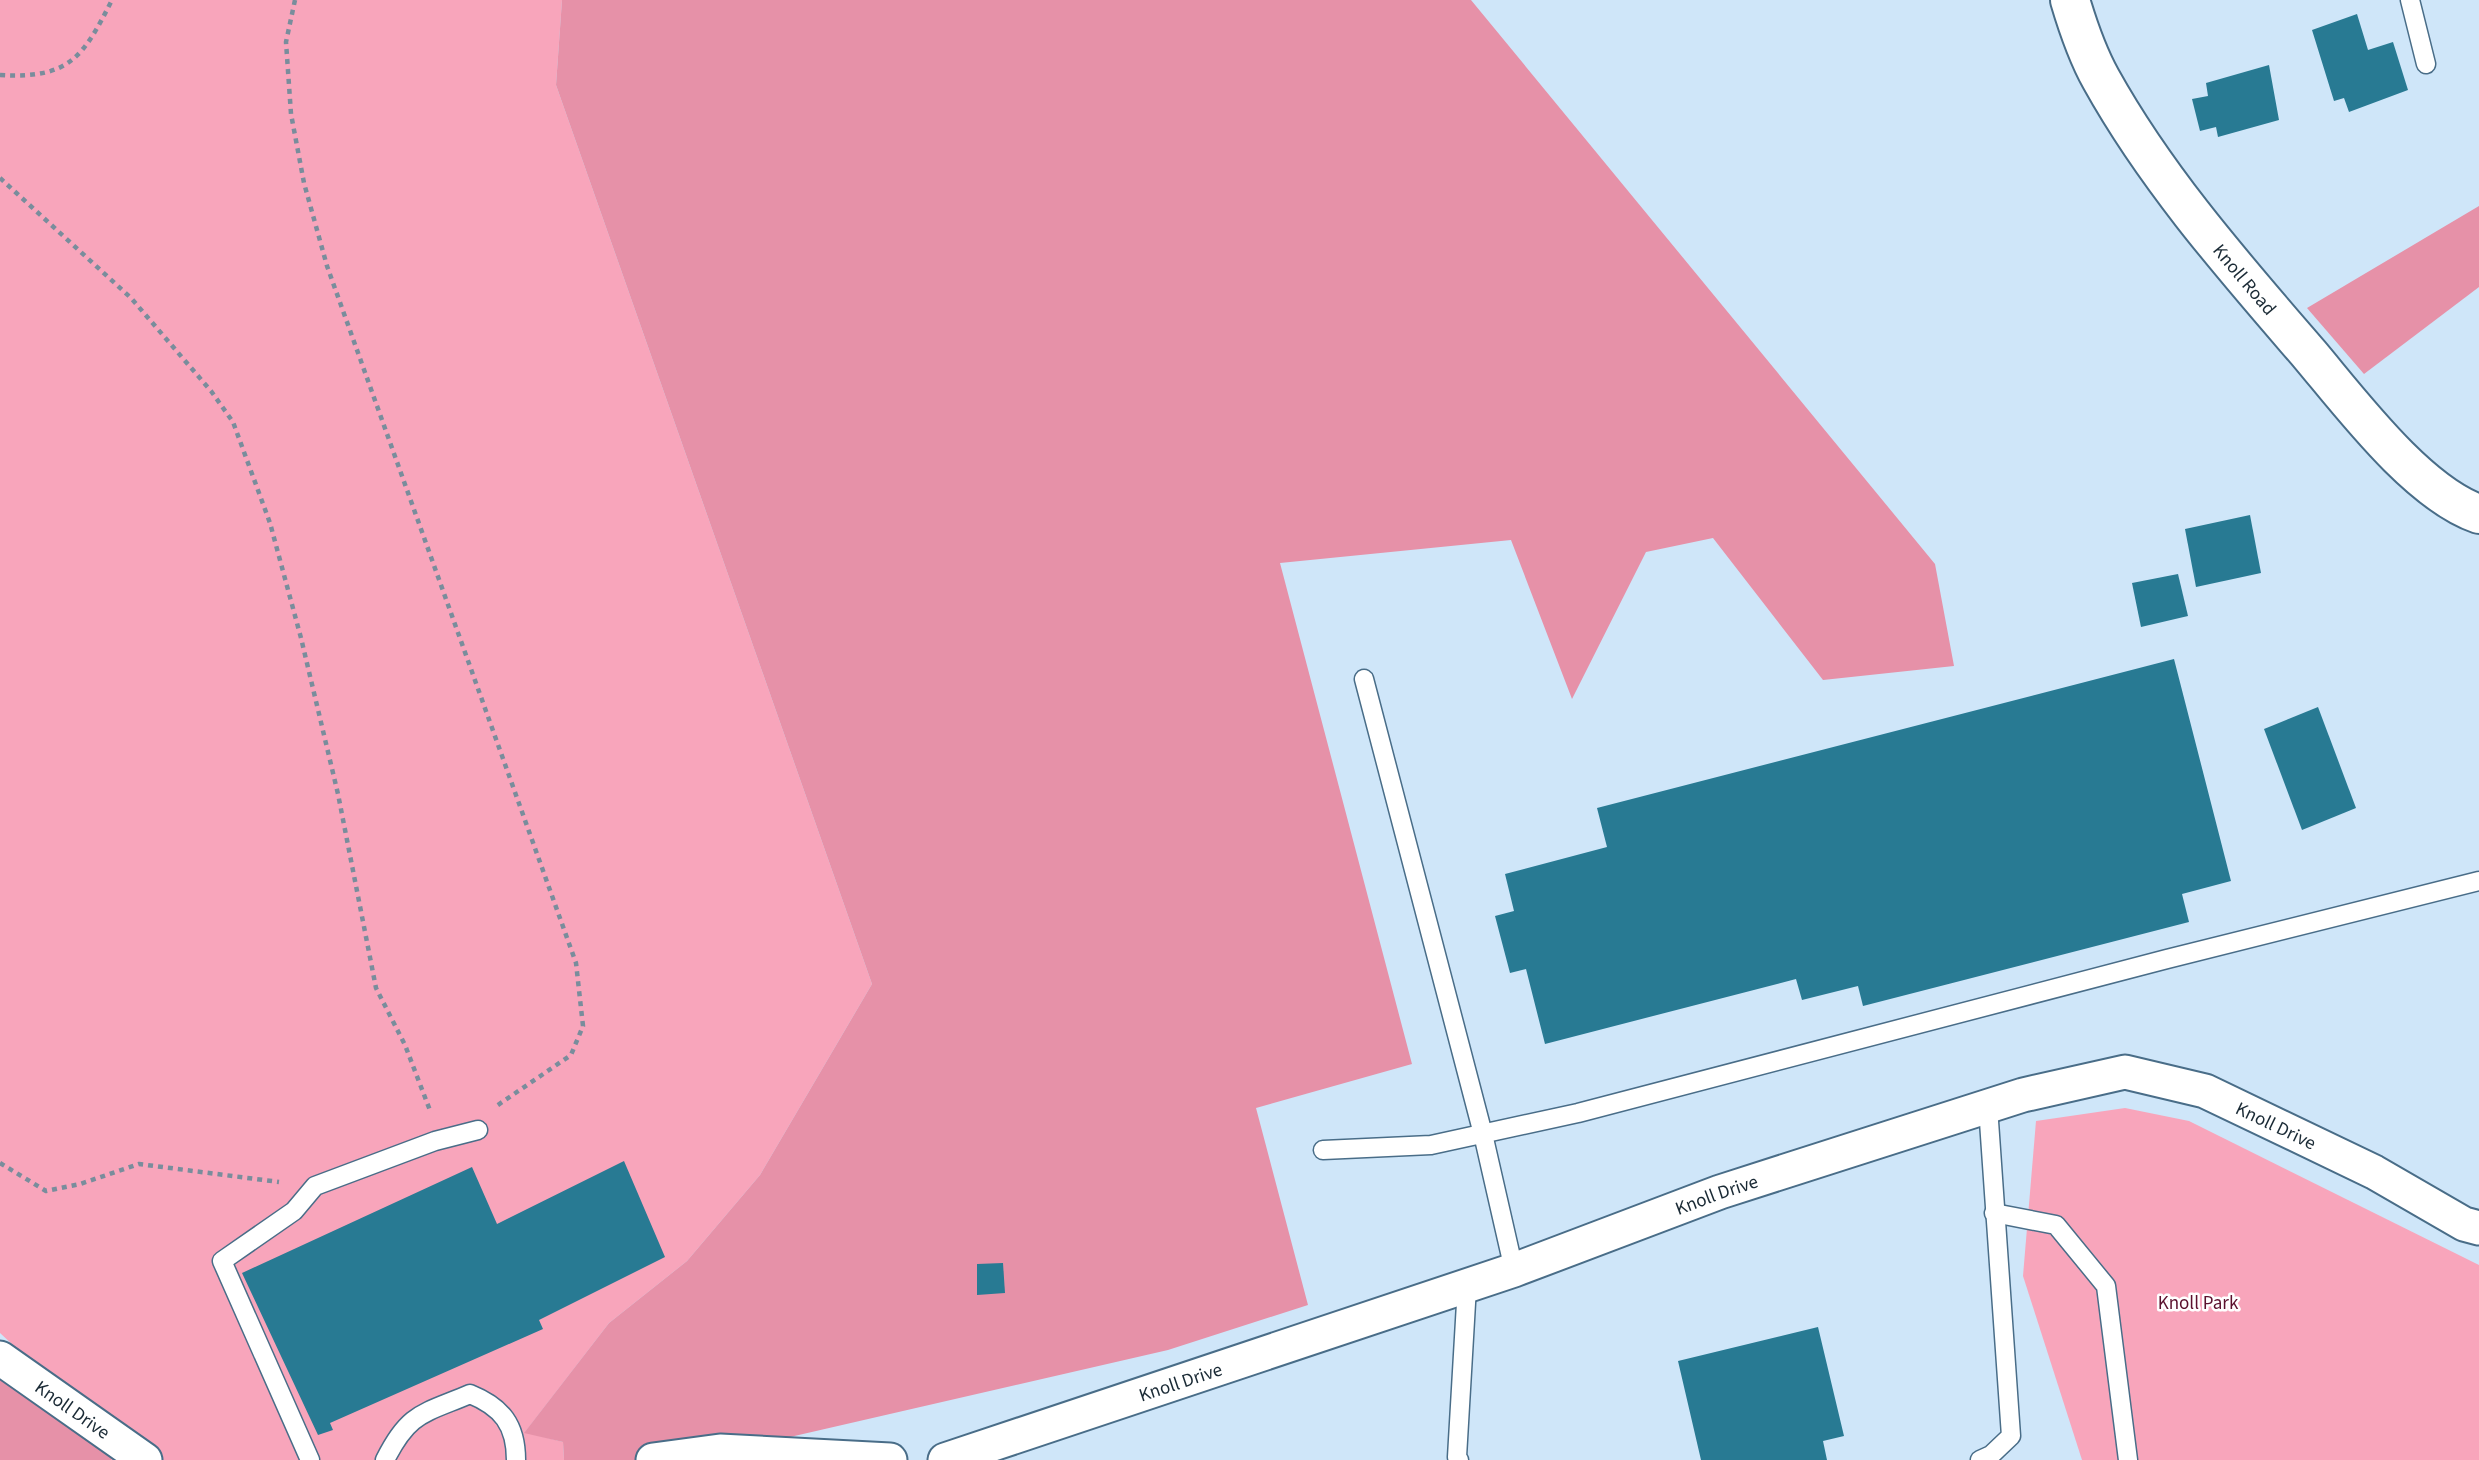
<svg xmlns="http://www.w3.org/2000/svg" width="2479" height="1460" font-family="'Source Sans 3',sans-serif">
  <style>
    .green { fill: #f8a5bb }
    .forest { fill: #e691a8 }
    .building { fill: #287a93 }
    .lines { fill: none; stroke-linecap: round; stroke-linejoin: round }
    .service-casing { stroke: #496d88; stroke-width: 21 }
    .minor-casing { stroke: #496d88; stroke-width: 37 }
    .tertiary-casing { stroke: #496d88; stroke-width: 42 }
    .path { stroke: #798d9c; stroke-width: 4.5; stroke-dasharray: 5 5; stroke-linecap: butt }
    .service { stroke: #fff; stroke-width: 18 }
    .minor { stroke: #fff; stroke-width: 33 }
    .tertiary { stroke: #fff; stroke-width: 38 }
    .labels { text-anchor: middle; stroke-width: 5; stroke-linejoin: round; paint-order: stroke }
    .street-label { font-size: 19px; fill: #1a2a35; stroke: #fff }
    .park-label { font-size: 19px; fill: #5c112e; stroke: #fff }
  </style>
  <rect width="100%" height="100%" fill="#cfe6f9"/>
  <!-- green -->
  <g class="green">
    <polygon points="0,0 562,0 556,85 872,984 760,1175 687,1261 609,1323 525,1432 563,1442 564,1460 111,1460 115,1439 0,1333"/>
    <polygon points="2125,1108 2189,1121 2479,1265 2479,1460 2082,1460 2023,1276 2036,1121"/>
  </g>
  <!-- forest -->
  <g class="forest">
    <polygon points="562,0 1471,0 1935,564 1954,666 1823,680 1713,538 1646,552 1572,699 1511,540 1280,563 1412,1064 1256,1108 1308,1305 1168,1350 777,1440 780,1460 564,1460 563,1442 524,1433 609,1323 687,1261 760,1175 872,984 556,85"/>
    <polygon points="2479,206 2479,287 2364,374 2307,308"/>
    <polygon points="0,1377 115,1439 111,1460 0,1460"/>
  </g>
  <!-- building -->
  <g class="building">
    <polygon points="2357,14 2368,50 2393,42 2408,90 2349,112 2344,98 2334,101 2312,30"/>
    <polygon points="2269,65 2279,120 2218,137 2216,127 2200,131 2192,99 2208,96 2206,83"/>
    <polygon points="2250,515 2261,573 2196,587 2185,529"/>
    <polygon points="2178,574 2188,616 2141,627 2132,583"/>
    <polygon points="2174,659 2231,881 2182,894 2189,922 1863,1006 1858,986 1802,1000 1796,979 1545,1044 1526,969 1510,973 1495,916 1514,911 1505,874 1607,847 1597,808"/>
    <polygon points="2318,707 2356,808 2302,830 2264,729"/>
    <polygon points="624,1161 665,1257 539,1320 543,1329 330,1423 333,1430 318,1435 242,1273 472,1167 497,1224"/>
    <polygon points="1003,1263 1005,1293 977,1295 977,1264"/>
    <polygon points="1818,1327 1844,1436 1823,1441 1827,1460 1701,1460 1678,1361"/>
  </g>
  <g class="lines">
    <defs>
      <g id="service">
        <polyline points="2410,0 2426,64"/>
        <polyline points="1364,679 1483,1134 1514,1270"/>
        <polyline points="1323,1150 1431,1145 1578,1113 2167,959 2479,881"/>
        <polyline points="1994,1213 2056,1225 2106,1286 2128,1460"/>
        <polyline points="310,1460 222,1261 294,1211 315,1186 435,1141 478,1130"/>
        <path d="M385,1460C409,1412 423,1414 470,1394C502,1407 516,1425 516,1460"/>
        <polyline points="1459,1460 1457,1457 1467,1286"/>
        <polyline points="1980,1460 1991,1455 2011,1436 1988,1107"/>
      </g>
      <g id="minor">
        <path id="s1" d="M0,1358L145,1460"/>
        <polyline points="653,1460 720,1451 890,1460"/>
        <path id="s2" d="M945,1460L1514,1270L1720,1192L2023,1095L2125,1072L2205,1091L2374,1172L2464,1224L2479,1228"/>
      </g>
      <g id="tertiary">
        <path id="s3" d="M2070,0C2078,27 2087,54 2101,79C2157,180 2235,268 2310,355C2352,405 2418,493 2479,514"/>
      </g>
    </defs>
    <!-- service casing -->
    <use href="#service" class="service-casing"/>
    <!-- minor casing -->
    <use href="#minor" class="minor-casing"/>
    <!-- tertiary casing -->
    <use href="#tertiary" class="tertiary-casing"/>
    <!-- path -->
    <g class="path">
      <polyline points="295,0 286,42 291,114 304,183 327,266 576,963 583,1026 571,1055 495,1107"/>
      <path d="M0,75C70,79 83,57 112,0"/>
      <polyline points="0,178 131,298 211,391 233,422 270,523 301,638 338,794 376,988 405,1045 431,1113"/>
      <polyline points="0,1163 46,1191 80,1184 139,1164 279,1182"/>
    </g>
    <!-- service -->
    <use href="#service" class="service"/>
    <!-- minor -->
    <use href="#minor" class="minor"/>
    <!-- tertiary -->
    <use href="#tertiary" class="tertiary"/>
  </g>
  <g class="labels">
    <!-- street labels -->
    <g class="street-label">
      <text dy="7" stroke="none"><textPath href="#s3" startOffset="332">Knoll Road</textPath></text>
      <text dy="7" stroke="none"><textPath href="#s2" startOffset="1404">Knoll Drive</textPath></text>
      <text dy="7" stroke="none"><textPath href="#s2" startOffset="816">Knoll Drive</textPath></text>
      <text dy="7" stroke="none"><textPath href="#s2" startOffset="248">Knoll Drive</textPath></text>
      <text dy="7" stroke="none"><textPath href="#s1" startOffset="89">Knoll Drive</textPath></text>
    </g>
    <!-- park labels -->
    <g class="park-label">
      <text x="2198" y="1309">Knoll Park</text>
    </g>
  </g>
</svg>
